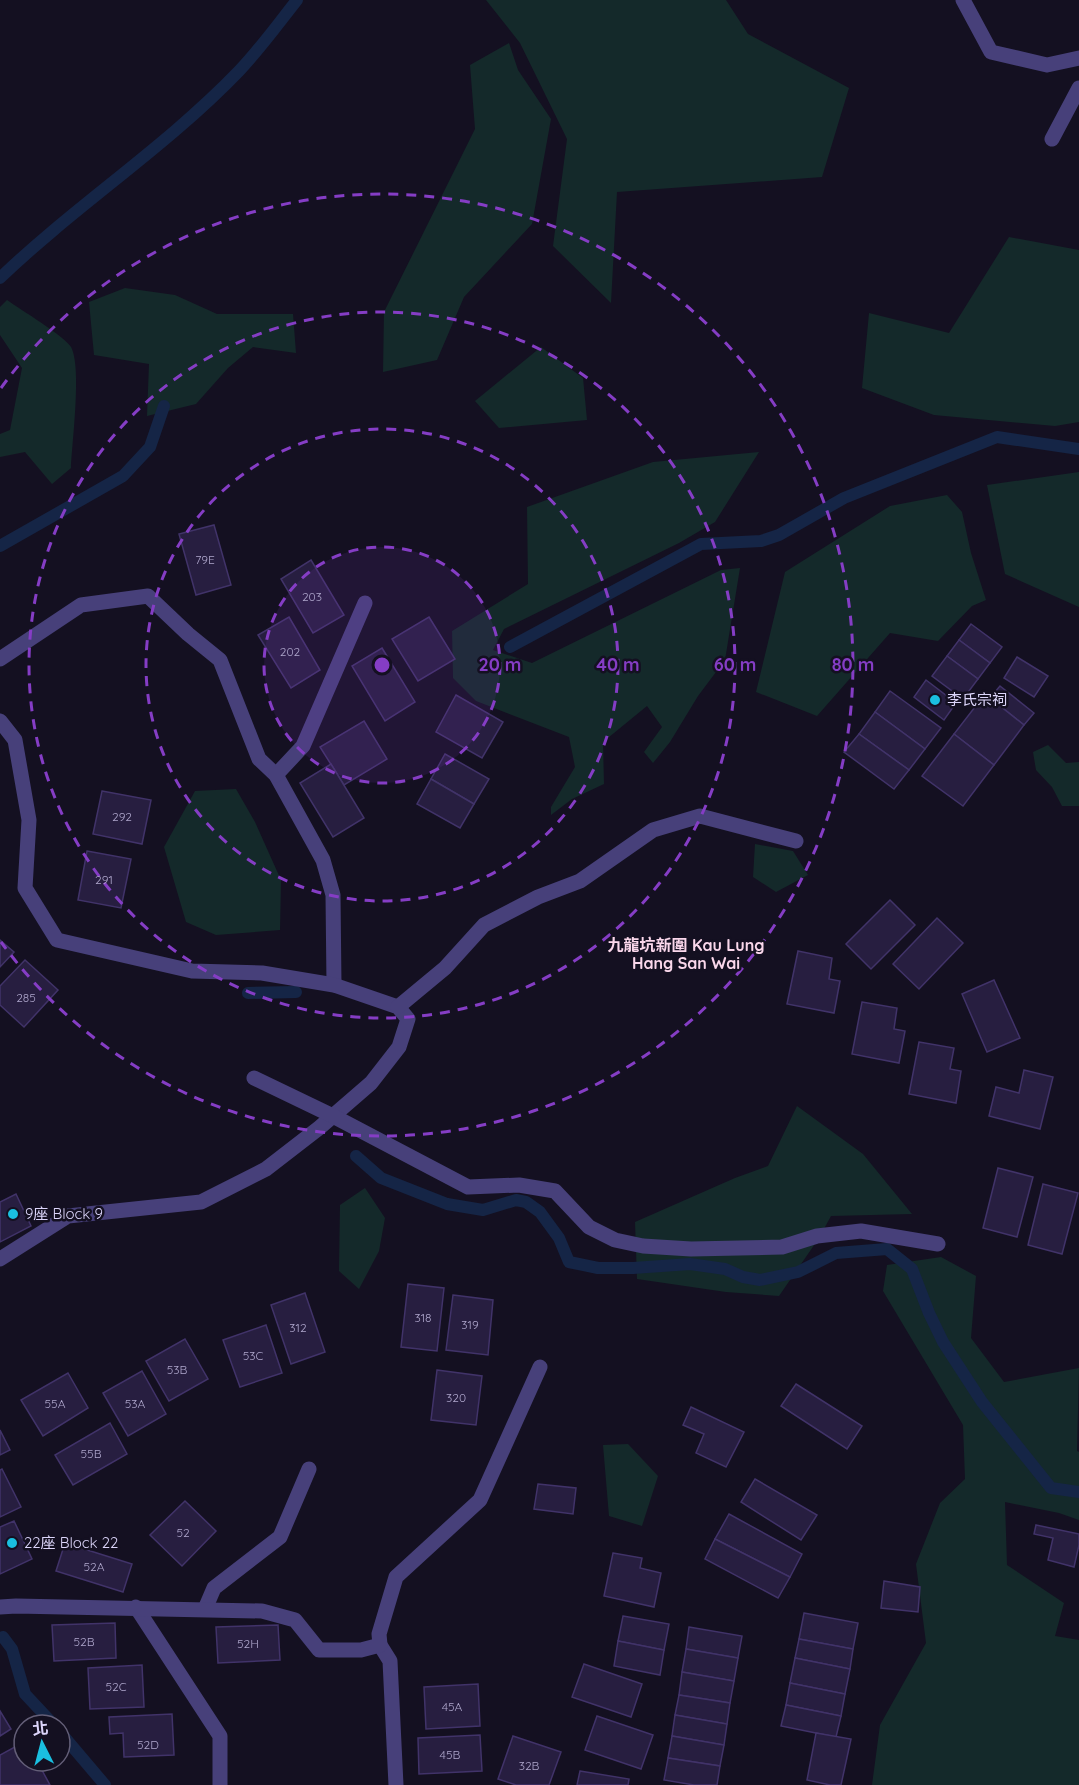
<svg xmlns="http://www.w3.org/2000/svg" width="1079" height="1785" font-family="Quicksand,'Noto Sans TC',sans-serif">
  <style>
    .green { fill: #14292a }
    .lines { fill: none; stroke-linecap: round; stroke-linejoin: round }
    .stream { stroke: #152546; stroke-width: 12 }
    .building { fill: #271e40; stroke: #413369; stroke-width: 1.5 }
    .service { stroke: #47407a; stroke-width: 15 }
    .minor { stroke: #47407a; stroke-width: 15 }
    .ring { fill: none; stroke: #853dc5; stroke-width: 3; stroke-dasharray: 10 8 }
    .poi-dot { fill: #1abfe0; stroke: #141021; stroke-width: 2 }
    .labels { text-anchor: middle; stroke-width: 5; stroke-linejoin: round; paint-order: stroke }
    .number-label { font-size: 12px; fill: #afa7cc }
    .poi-label { font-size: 15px; fill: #dcd5fa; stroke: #141021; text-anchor: start }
    .neighbourhood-label { font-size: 16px; font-weight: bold; fill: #fad7eb; stroke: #141021 }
    .centre { fill: #853dc5; stroke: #141021; stroke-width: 3 }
    .ring-label { font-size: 18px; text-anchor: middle; font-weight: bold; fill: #853dc5; stroke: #141021; stroke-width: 5; stroke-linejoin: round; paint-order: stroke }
  </style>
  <rect width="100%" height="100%" fill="#141021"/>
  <!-- green -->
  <g class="green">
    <polygon points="486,0 726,0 748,34 849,88 822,177 617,192 611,303 553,246 567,139 520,43"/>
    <polygon points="509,43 518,70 551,119 532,224 464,297 437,360 383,372 384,312 475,129 470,65"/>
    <polygon points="1009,237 1079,250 1079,422 1055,426 934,415 862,388 869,313 949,333"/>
    <polygon points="125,288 175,295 217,314 293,314 296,353 253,347 228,368 196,404 147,416 149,364 94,355 89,302"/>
    <path d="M7,300C21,310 63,335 71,347C82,367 72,443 71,468L52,484L25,452L0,457V434L10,430L22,368L0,335V307Z"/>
    <polygon points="541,347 583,378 587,420 499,428 475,401"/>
    <polygon points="759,452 715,522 679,543 504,629 493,650 532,663 721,570 740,568 725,660 698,696 670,742 653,763 644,752 662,727 647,706 603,742 604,784 572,799 551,815 551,807 575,767 569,737 476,701 453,678 452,631 528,584 527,507 653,462"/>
    <polygon points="1079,472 1079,607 1005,574 987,485"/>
    <polygon points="947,495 962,512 971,553 986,600 972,606 938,641 890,633 817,716 756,692 785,572 890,506"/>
    <polygon points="1048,745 1066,763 1079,762 1079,806 1062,806 1052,787 1036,770 1033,752"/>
    <polygon points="236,789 255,822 281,880 280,930 216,935 186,922 164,847 195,791"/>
    <polygon points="755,844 793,851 808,875 776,892 753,877"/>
    <polygon points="797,1106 863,1154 912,1214 831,1216 819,1238 779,1296 726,1292 637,1279 635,1222 735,1178 768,1166"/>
    <polygon points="365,1188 385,1218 379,1251 359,1289 339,1271 340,1205"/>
    <polygon points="941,1257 976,1276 971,1338 1004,1382 1079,1368 1077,1451 1079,1452 1079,1520 1059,1513 1005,1502 1007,1565 1064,1603 1055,1636 1079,1640 1079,1785 872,1785 880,1725 926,1643 916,1564 940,1503 965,1479 963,1425 883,1291 887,1265"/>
    <polygon points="628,1444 658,1476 642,1526 609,1516 603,1445"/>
  </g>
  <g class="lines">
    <!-- stream -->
    <g class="stream">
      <path d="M0,278C76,205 166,147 239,71C260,49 278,24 297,0"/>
      <polyline points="0,546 123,476 150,447 164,406"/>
      <polyline points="510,647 701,544 761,541 779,535 844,498 997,437 1079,449"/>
      <polyline points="248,993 296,992"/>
      <polyline points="356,1156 381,1178 447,1204 483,1210 516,1200 526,1202 540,1212 559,1238 569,1262 598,1268 633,1268 690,1264 725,1269 743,1277 760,1280 798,1272 836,1253 887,1249 912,1269 929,1313 943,1342 982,1402 1051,1488 1079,1492"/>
      <polyline points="3,1637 12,1649 25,1694 54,1725"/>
      <polyline points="60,1732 105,1785"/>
    </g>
  </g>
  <!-- building -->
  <g class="building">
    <polygon points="214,525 231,585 196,595 179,534"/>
    <polygon points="311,560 344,615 313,633 281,579"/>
    <polygon points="289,617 320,670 291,688 258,635"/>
    <polygon points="429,617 455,659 418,681 392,639"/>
    <polygon points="971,624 1002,647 990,663 959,640"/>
    <polygon points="959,640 990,663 978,679 947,656"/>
    <polygon points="382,648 415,702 385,721 352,666"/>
    <polygon points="947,656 978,679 963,699 932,676"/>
    <polygon points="1017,657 1048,676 1034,697 1004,678"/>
    <polygon points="926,680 956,703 944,720 914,697"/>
    <polygon points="1000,686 1034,713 1024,725 990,698"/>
    <polygon points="890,691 941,728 925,749 875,712"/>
    <polygon points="985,694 1024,725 994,765 954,734"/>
    <polygon points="456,695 503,722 482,758 436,732"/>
    <polygon points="875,712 925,749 909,770 859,734"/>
    <polygon points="364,721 387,759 344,785 320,747"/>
    <polygon points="859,734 909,770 894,789 844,752"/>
    <polygon points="954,734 994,765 963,806 922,776"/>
    <polygon points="445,754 489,779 474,804 431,779"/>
    <polygon points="331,764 364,818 333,837 300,783"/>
    <polygon points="431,779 474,804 460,828 417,804"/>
    <polygon points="102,791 151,800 142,844 93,834"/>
    <polygon points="87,851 131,859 121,908 78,900"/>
    <polygon points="890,900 915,925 871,969 846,944"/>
    <polygon points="937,918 963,943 919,989 893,964"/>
    <polygon points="0,940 14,952 0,967"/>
    <polygon points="798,951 832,958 829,979 840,981 834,1013 787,1004"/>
    <polygon points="25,960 58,990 24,1027 0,1005 0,986"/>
    <polygon points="994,980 1020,1038 987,1052 962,994"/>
    <polygon points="862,1002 897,1008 894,1029 905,1031 899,1063 852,1054"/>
    <polygon points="919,1042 954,1048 950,1069 961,1071 956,1103 909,1094"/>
    <polygon points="1024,1070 1053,1077 1040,1129 989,1116 996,1087 1019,1093"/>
    <polygon points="998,1168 1033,1177 1017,1237 983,1228"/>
    <polygon points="1043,1184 1078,1193 1062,1254 1028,1245"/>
    <polygon points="16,1194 31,1226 0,1242 0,1202"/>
    <polygon points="408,1284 444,1288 437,1351 401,1347"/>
    <polygon points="305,1293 325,1352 291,1364 271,1305"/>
    <polygon points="453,1295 493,1300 488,1355 446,1350"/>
    <polygon points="266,1325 282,1373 240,1387 223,1340"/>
    <polygon points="185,1339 208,1379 169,1401 146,1361"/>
    <polygon points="437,1370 482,1376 476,1425 431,1420"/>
    <polygon points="142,1371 166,1414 128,1436 103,1393"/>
    <polygon points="68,1373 88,1408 43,1436 21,1400"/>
    <polygon points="796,1384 862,1426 847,1449 781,1406"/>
    <polygon points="691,1407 744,1432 726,1467 696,1453 704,1434 683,1425"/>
    <polygon points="110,1423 127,1454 73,1485 55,1455"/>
    <polygon points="0,1430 10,1450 0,1455"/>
    <polygon points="2,1469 21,1507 0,1517 0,1470"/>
    <polygon points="755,1479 817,1515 801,1540 741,1502"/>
    <polygon points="538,1484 576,1488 573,1514 534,1509"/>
    <polygon points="185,1501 216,1531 182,1566 150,1535"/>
    <polygon points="729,1514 802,1554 790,1577 715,1539"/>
    <polygon points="14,1521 32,1559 0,1574 0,1527"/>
    <polygon points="1036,1525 1079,1534 1079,1545 1074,1567 1048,1560 1053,1538 1034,1534"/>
    <polygon points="715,1539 790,1577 778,1598 705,1559"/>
    <polygon points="65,1543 132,1564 123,1592 56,1571"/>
    <polygon points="613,1553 642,1558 640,1568 661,1573 654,1607 604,1596"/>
    <polygon points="884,1581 920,1587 918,1612 881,1608"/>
    <polygon points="804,1613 858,1623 853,1649 799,1639"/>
    <polygon points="623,1616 669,1624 664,1650 618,1641"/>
    <polygon points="115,1623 116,1658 54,1661 52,1625"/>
    <polygon points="278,1625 280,1660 218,1663 216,1627"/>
    <polygon points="689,1627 742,1636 738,1658 686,1649"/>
    <polygon points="799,1639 853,1649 850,1669 795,1658"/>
    <polygon points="618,1641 664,1650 660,1675 614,1666"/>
    <polygon points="686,1649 738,1658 734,1681 682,1672"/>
    <polygon points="795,1658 850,1669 845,1694 790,1683"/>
    <polygon points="584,1664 642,1684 631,1717 572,1697"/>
    <polygon points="142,1665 144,1707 90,1709 88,1668"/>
    <polygon points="682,1672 734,1681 730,1703 679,1695"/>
    <polygon points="790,1683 845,1694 841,1716 786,1705"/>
    <polygon points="478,1684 480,1726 426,1729 424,1687"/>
    <polygon points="679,1695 730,1703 727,1724 675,1715"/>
    <polygon points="786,1705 841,1716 836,1737 781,1726"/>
    <polygon points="0,1711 11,1729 0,1736"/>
    <polygon points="172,1714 174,1755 124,1757 123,1733 110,1734 109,1717"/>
    <polygon points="675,1715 727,1724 724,1745 672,1736"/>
    <polygon points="597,1716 653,1735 641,1769 585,1750"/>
    <polygon points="816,1733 851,1739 841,1785 830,1785 807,1780"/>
    <polygon points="480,1735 482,1771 419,1774 418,1738"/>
    <polygon points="513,1736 561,1752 549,1785 516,1785 498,1779"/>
    <polygon points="672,1736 724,1745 720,1766 668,1758"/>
    <polygon points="24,1742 24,1761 37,1761 50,1785 0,1785 0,1755"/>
    <polygon points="668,1758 720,1766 717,1785 694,1785 664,1780"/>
    <polygon points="580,1771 629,1779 628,1785 577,1785"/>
  </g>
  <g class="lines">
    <!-- service -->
    <g class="service">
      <polyline points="1052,139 1079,88"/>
      <polyline points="0,659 81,605 148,596 188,634 220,660 259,759 276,775 323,860 333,895 334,985"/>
      <polyline points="0,721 15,740 29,820 25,888 57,940 192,971 262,973 334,985 398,1007 408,1019 399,1047 371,1083 319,1128 266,1169 201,1202 68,1216 0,1259"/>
      <polyline points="276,775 303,746 365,603"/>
      <polyline points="398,1007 445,968 484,925 538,897 580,881 653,830 700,816 796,841"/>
      <polyline points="254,1078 333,1116 468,1187 519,1185 555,1191 589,1227 615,1240 643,1246 691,1249 782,1247 817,1236 861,1231 938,1244"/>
      <polyline points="136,1607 220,1736 220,1785"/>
      <polyline points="205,1609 214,1588 280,1537 309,1469"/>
      <polyline points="380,1645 390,1661 396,1785"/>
    </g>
    <!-- minor -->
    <g class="minor">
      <polyline points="963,0 991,52 1047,65 1079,58"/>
      <polyline points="0,1607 16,1606 262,1611 295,1620 319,1650 361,1650 380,1645 379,1634 396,1577 480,1500 540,1367"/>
    </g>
  </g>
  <!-- distance rings -->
  <circle cx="382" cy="665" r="118" fill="#853dc5" fill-opacity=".12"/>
  <g class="ring">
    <circle cx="382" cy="665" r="118"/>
    <circle cx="382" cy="665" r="236"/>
    <circle cx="382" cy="665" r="353"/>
    <path d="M1 388A471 471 0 1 1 1 942"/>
  </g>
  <!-- markers -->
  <g class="poi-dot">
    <circle cx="935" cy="700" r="6"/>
    <circle cx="13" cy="1214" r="6"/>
    <circle cx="12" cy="1543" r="6"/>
  </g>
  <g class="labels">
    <!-- number labels -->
    <g class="number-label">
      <text x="205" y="564">79E</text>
      <text x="312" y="601">203</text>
      <text x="290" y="656">202</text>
      <text x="122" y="821">292</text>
      <text x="104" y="884">291</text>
      <text x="26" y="1002">285</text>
      <text x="423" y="1322">318</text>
      <text x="470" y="1329">319</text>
      <text x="298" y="1332">312</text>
      <text x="253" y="1360">53C</text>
      <text x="177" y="1374">53B</text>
      <text x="456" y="1402">320</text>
      <text x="55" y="1408">55A</text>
      <text x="135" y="1408">53A</text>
      <text x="91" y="1458">55B</text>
      <text x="183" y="1537">52</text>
      <text x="94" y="1571">52A</text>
      <text x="84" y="1646">52B</text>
      <text x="248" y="1648">52H</text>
      <text x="116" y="1691">52C</text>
      <text x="452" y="1711">45A</text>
      <text x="148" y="1749">52D</text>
      <text x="450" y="1759">45B</text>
      <text x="529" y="1770">32B</text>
    </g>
    <!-- poi labels -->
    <g class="poi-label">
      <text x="947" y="705">李氏宗祠</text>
      <text x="25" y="1219">9座 Block 9</text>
      <text x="24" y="1548">22座 Block 22</text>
    </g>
    <!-- neighbourhood labels -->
    <g class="neighbourhood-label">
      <text x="686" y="951">九龍坑新圍 Kau Lung<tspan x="686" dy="18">Hang San Wai</tspan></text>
    </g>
  </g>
  <circle cx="382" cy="665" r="9" class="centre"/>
  <g class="ring-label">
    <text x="500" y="671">20 m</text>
    <text x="618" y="671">40 m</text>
    <text x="735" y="671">60 m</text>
    <text x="853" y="671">80 m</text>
  </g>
  <!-- north arrow -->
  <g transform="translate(42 1743) rotate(354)"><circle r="28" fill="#141021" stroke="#645f78" stroke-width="1.5"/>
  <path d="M0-4.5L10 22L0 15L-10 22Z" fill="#1abfe0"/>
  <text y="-9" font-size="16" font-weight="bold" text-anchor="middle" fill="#dcd5fa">北</text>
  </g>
</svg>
